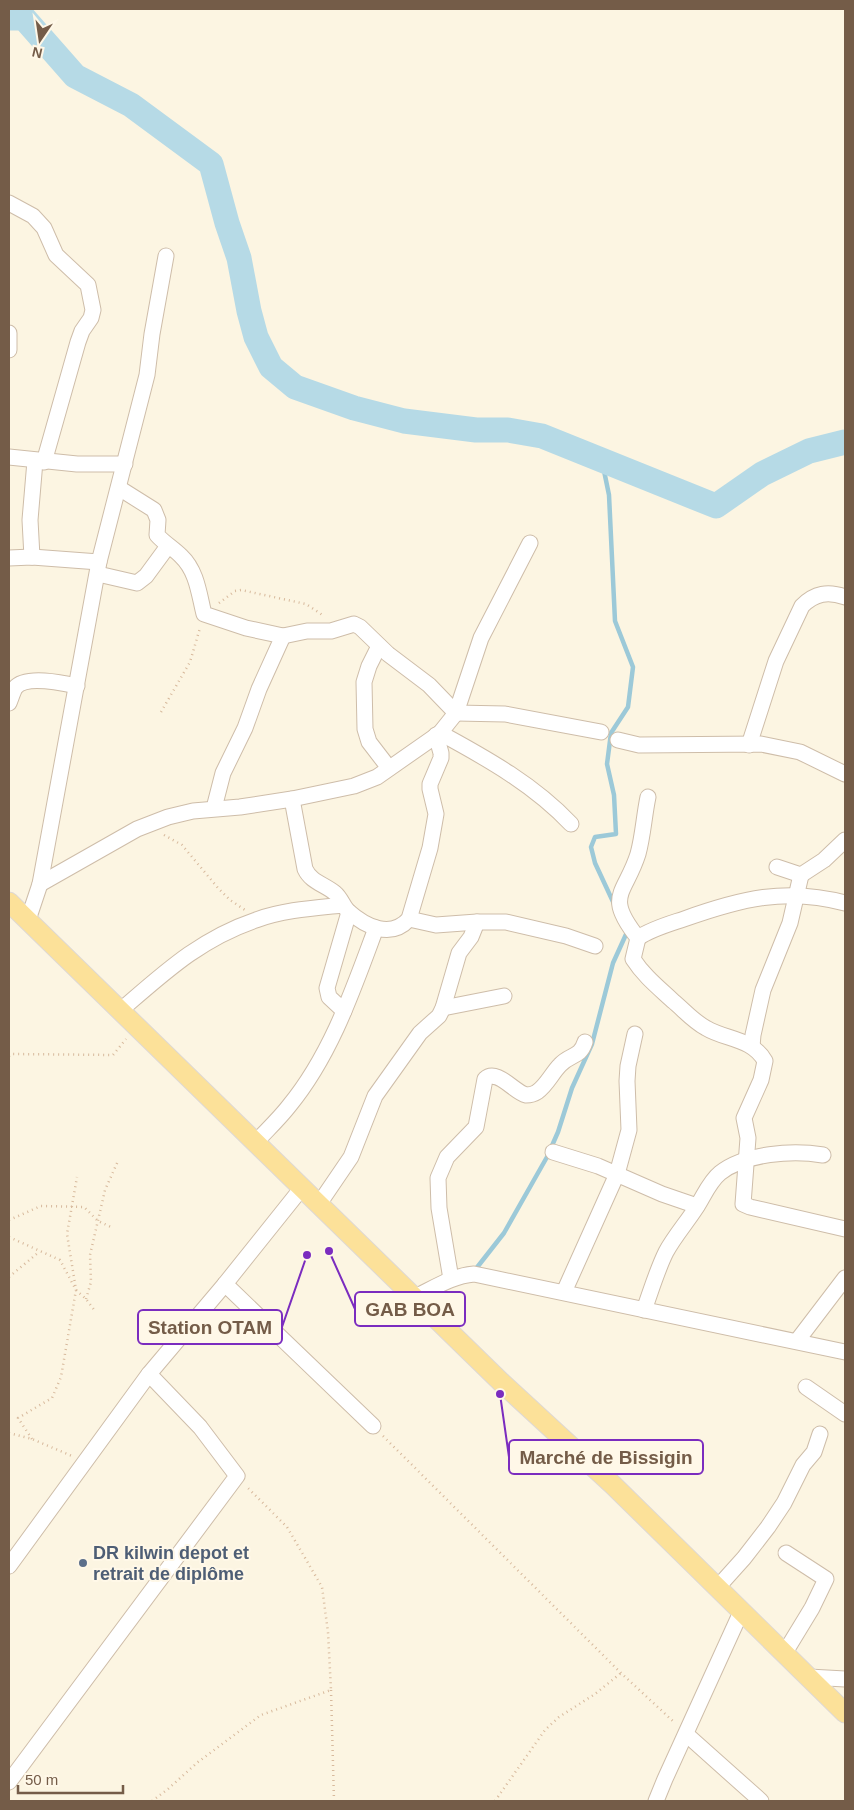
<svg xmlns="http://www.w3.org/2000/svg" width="854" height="1810" font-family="Arial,sans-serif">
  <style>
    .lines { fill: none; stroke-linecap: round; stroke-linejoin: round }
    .stream { stroke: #9cc9d8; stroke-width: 4.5 }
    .river { stroke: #b6dae6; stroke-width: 25 }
    .minor-casing { stroke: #cebda9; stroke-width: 17 }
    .major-casing { stroke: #ded8d3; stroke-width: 21 }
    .path { stroke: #d7b99c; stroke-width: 2.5; stroke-dasharray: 1 4; stroke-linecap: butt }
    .minor { stroke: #fff; stroke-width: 15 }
    .major { stroke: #fce199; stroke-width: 19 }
    .service-dot { fill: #5c6f8a; stroke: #fff8e8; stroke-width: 2 }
    .labels { text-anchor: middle; stroke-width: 4; stroke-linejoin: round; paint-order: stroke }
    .service-label { font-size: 18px; font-weight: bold; fill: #4e5e75; stroke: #fff8e8; text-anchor: start }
    .leader { fill: none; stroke: #7b2cbf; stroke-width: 2 }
    .callout-dot { fill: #7b2cbf; stroke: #fff8e8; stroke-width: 2 }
    .callout { fill: #fff8e8; stroke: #7b2cbf; stroke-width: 2 }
    .callout-label { font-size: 19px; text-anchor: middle; font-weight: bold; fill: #745c48 }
  </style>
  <rect width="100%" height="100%" fill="#fcf5e2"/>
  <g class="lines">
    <!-- stream -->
    <g class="stream">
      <polyline points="602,461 609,495 615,621 633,667 628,707 611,733 607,764 614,795 616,834 595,837 591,847 595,863 615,906"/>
      <polyline points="475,1270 504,1233 547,1157 558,1132 572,1088 592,1044 613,963 628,930"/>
    </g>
    <!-- river -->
    <polyline class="river" points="9,18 24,18 75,76 131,105 211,164 227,223 239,258 249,311 256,337 271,367 295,387 354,408 404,421 476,430 508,430 542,436 716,506 762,474 809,451 845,442"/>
    <defs>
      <g id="minor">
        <polyline points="9,203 33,216 44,228 56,255 88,285 93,310 91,318 82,331 78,342 44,462"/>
        <polyline points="9,333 9,350"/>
        <polyline points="9,457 77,464 125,464"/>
        <path d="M119,488L154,510L158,520L157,535C164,543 173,548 181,556C197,571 199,594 204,614L246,628L283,636L307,631H331L354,624L360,627L388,654L429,685L456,713L505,714L601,732"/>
        <polyline points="32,557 30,520 35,461"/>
        <polyline points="9,558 32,557 99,562"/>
        <polyline points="98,574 137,583 146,576 168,546"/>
        <polyline points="379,646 369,666 364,682 365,729 369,742 389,768"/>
        <path d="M9,703C11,698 13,692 15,688C25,675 63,683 77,686"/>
        <path d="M440,733C488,759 534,785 571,824"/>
        <polyline points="618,740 639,745 761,744 800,752 845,774"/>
        <path d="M749,745L776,661L802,606C815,593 828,591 845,597"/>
        <path d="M648,797C644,816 643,836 638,854C625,895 604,895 638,938L633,959C644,976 658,987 673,1001C684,1010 693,1021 706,1028C726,1040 752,1038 765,1061L761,1080L744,1118L748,1138L743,1204L750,1207L845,1229"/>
        <path d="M292,799L305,869C311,882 324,884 335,893C341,898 343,906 348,911C366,927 391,939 409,919L430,848L436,814L430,789V784L441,758V753L436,735"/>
        <polyline points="214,808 223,773 245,728 259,689 283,636"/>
        <polyline points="777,867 801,875 824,860 845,840"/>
        <polyline points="40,884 137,829 168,817 193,811 240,807 292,799 354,786 377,777 440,733 456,713 481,638 530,543"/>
        <polyline points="409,919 436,925 477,922 506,922 566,936 595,946"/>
        <polyline points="28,920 40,884 99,562 147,375 152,334 166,256"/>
        <path d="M638,938C651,929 669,924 684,919C740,899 786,887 845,903"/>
        <polyline points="443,1008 504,996"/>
        <path d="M121,1010C165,972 200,939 256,920C283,910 314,908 343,905"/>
        <polyline points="344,1011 329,997 327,988 349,912"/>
        <polyline points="752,1046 753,1035 763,990 790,923 801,875"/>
        <path d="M255,1143C266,1131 279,1119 289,1106C331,1055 353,990 376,928"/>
        <polyline points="553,1152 598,1166 662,1194 697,1206"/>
        <polyline points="319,1204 351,1157 375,1096 420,1033 439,1016 443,1008 459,953 471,937 477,922"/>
        <path d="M451,1279L439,1208L438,1178L447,1157L476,1127L485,1079C497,1068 514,1092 526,1095C530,1095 534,1094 537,1092C547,1085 552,1073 560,1065C570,1054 580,1058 585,1042"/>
        <polyline points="225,1284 373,1426"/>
        <polyline points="564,1292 617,1174 629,1130 627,1081 628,1066 635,1034"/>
        <path d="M415,1297C434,1288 452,1276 474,1274L845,1352"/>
        <path d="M644,1310C651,1291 657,1270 666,1252C674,1237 687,1222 696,1208C704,1196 709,1182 720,1173C745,1153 793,1150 823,1155"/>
        <polyline points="797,1341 845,1278"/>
        <polyline points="806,1387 845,1414"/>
        <polyline points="9,1566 149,1374 225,1284 301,1189"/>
        <polyline points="717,1588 744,1558 768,1527 784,1503 803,1465 814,1452 820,1434"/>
        <polyline points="784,1654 812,1608 826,1579 786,1553"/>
        <polyline points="809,1677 845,1679"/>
        <polyline points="686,1734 761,1801"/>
        <polyline points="9,1782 237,1476 200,1427 149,1374"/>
        <polyline points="656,1801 665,1779 741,1612"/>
      </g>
      <polyline id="major" points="9,902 501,1382 613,1485 845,1713"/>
    </defs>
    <!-- minor casing -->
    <use href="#minor" class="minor-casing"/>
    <!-- major casing -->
    <use href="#major" class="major-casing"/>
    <!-- path -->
    <g class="path">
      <polyline points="219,603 235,591 241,590 306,604 324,616"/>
      <polyline points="161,712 190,662 200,628"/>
      <polyline points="164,835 182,845 218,888 230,900 245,910"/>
      <polyline points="9,1056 11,1054 113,1055 126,1039"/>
      <polyline points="9,1220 41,1206 84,1207 98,1221 111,1227"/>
      <polyline points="9,1237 60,1260 76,1290 86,1299 95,1311"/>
      <polyline points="9,1277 39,1252"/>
      <polyline points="86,1299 91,1282 90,1255 105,1190 118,1161"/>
      <polyline points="9,1433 32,1439 72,1456"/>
      <polyline points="383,1436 621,1673 675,1723"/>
      <polyline points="32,1439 18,1418 52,1398 61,1377 76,1290 67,1234 77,1177"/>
      <polyline points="331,1690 334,1801"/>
      <polyline points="152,1801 168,1789 198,1762 261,1715 331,1690 328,1632 322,1587 287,1527 246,1486"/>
      <polyline points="495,1801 545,1730 559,1717 595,1694 621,1673"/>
    </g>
    <!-- minor -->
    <use href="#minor" class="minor"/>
    <!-- major -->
    <use href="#major" class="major"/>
  </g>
  <!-- markers -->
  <circle class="service-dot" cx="83" cy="1563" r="5"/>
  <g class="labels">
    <!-- service labels -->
    <g class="service-label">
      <text x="93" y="1559">DR kilwin depot et<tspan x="93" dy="21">retrait de diplôme</tspan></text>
    </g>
  </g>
  <!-- callouts -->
  <path class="leader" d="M329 1251L355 1309M307 1255L282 1327M500 1394L509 1457"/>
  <g class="callout-dot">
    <circle cx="329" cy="1251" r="5"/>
    <circle cx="307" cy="1255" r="5"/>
    <circle cx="500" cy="1394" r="5"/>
  </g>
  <g class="callout">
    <rect x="355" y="1292" width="110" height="34" rx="5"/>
    <rect x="138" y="1310" width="144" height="34" rx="5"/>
    <rect x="509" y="1440" width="194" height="34" rx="5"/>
  </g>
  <g class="callout-label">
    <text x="410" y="1316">GAB BOA</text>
    <text x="210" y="1334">Station OTAM</text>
    <text x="606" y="1464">Marché de Bissigin</text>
  </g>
  <!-- border -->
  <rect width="854" height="1810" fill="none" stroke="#745c48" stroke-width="20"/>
  <!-- north arrow -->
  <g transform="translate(40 40) rotate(193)" stroke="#fff8e8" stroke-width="4" paint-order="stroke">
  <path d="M0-4L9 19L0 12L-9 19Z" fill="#745c48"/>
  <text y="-8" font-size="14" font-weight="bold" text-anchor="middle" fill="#745c48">N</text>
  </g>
  <!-- scale -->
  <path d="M18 1785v8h105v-8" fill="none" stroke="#745c48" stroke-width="2.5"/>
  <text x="25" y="1785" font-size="15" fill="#745c48" stroke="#fff8e8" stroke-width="4" paint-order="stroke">50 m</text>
</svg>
